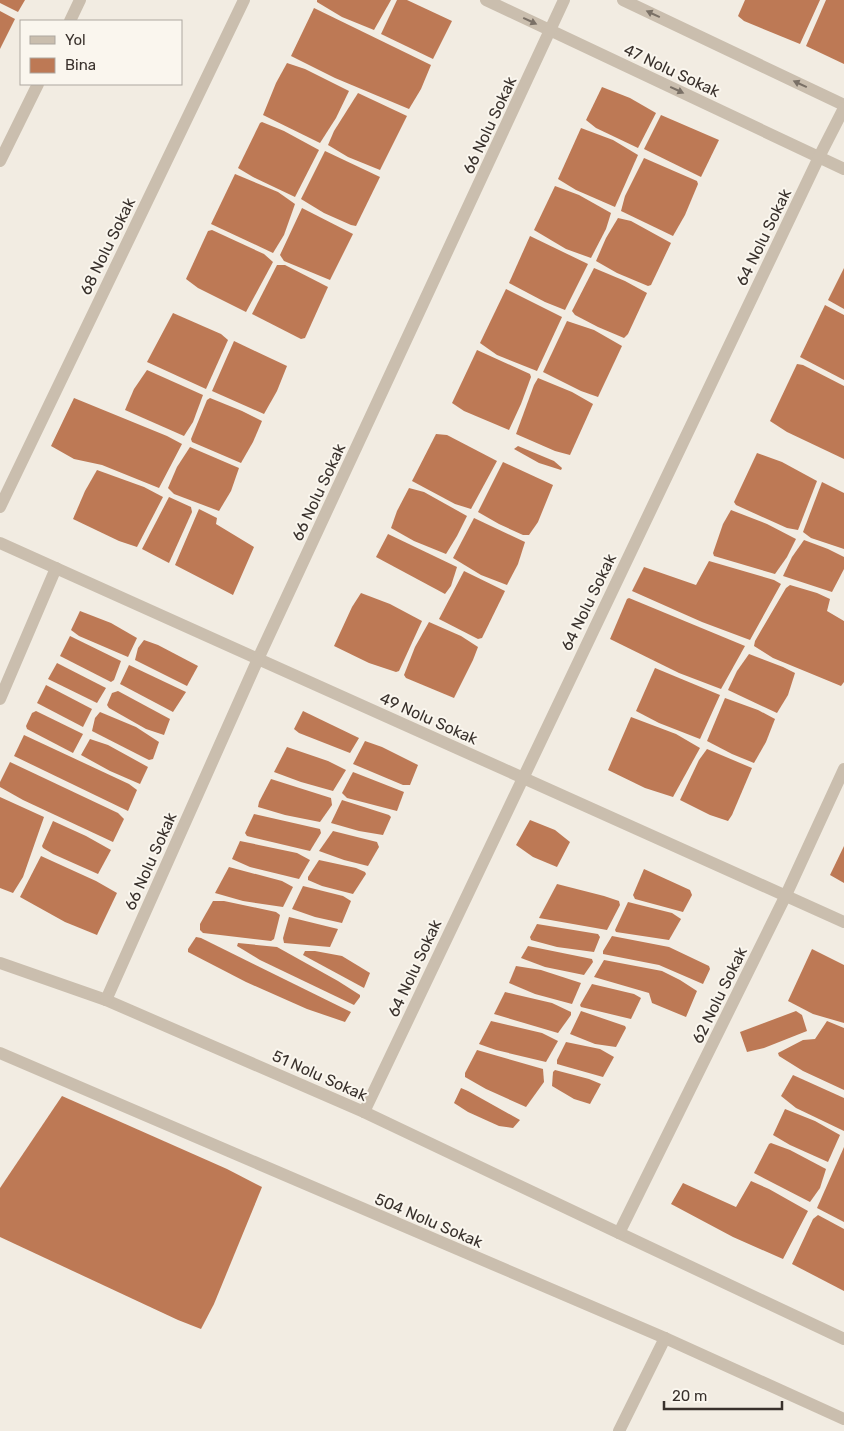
<svg xmlns="http://www.w3.org/2000/svg" width="844" height="1431" font-family="Rubik,sans-serif">
  <style>
    .building { fill: #bd7955 }
    .lines { fill: none; stroke-linecap: round; stroke-linejoin: round }
    .service { stroke: #cabeae; stroke-width: 12 }
    .minor { stroke: #cabeae; stroke-width: 12 }
    .oneway { fill: #7a7066 }
    .labels { text-anchor: middle; stroke-width: 4; stroke-linejoin: round; paint-order: stroke }
    .street-label { font-size: 16px; fill: #39312c; stroke: #faf6ee }
  </style>
  <rect width="100%" height="100%" fill="#f2ece2"/>
  <!-- building -->
  <g class="building">
    <polygon points="0,0 25,0 18,12 0,3"/>
    <polygon points="317,0 391,0 374,30 342,17 317,2"/>
    <polygon points="397,0 407,0 452,21 433,59 381,34"/>
    <polygon points="745,0 820,0 800,44 744,21 738,16"/>
    <polygon points="826,0 844,0 844,64 806,46"/>
    <polygon points="314,8 431,65 421,89 409,109 335,78 291,56"/>
    <polygon points="0,11 15,19 0,49"/>
    <polygon points="287,63 305,69 349,91 336,118 320,143 263,115 276,83"/>
    <polygon points="602,87 630,98 656,113 638,148 596,128 586,120"/>
    <polygon points="358,93 407,116 380,170 348,157 328,145 334,131"/>
    <polygon points="661,115 719,140 701,177 644,149"/>
    <polygon points="262,122 284,131 319,150 295,197 253,177 238,168 260,123"/>
    <polygon points="581,128 613,140 638,155 615,207 576,190 558,179"/>
    <polygon points="325,151 380,177 356,226 351,225 324,213 301,199"/>
    <polygon points="644,158 697,181 698,184 685,215 673,236 621,211 625,196"/>
    <polygon points="235,174 278,192 295,204 284,235 273,253 211,224"/>
    <polygon points="555,186 579,195 611,213 606,229 591,258 566,249 534,230"/>
    <polygon points="302,208 353,234 330,280 284,261 280,255"/>
    <polygon points="618,218 631,221 671,243 651,285 648,286 617,273 596,261 606,238"/>
    <polygon points="212,230 264,254 273,262 246,312 198,288 186,279 208,231"/>
    <polygon points="530,236 588,264 565,310 545,302 509,283"/>
    <polygon points="277,265 285,265 328,287 305,338 301,339 252,314"/>
    <polygon points="594,268 625,281 647,293 628,334 624,338 598,327 575,315 572,311"/>
    <polygon points="844,268 844,309 828,300"/>
    <polygon points="506,289 562,317 537,371 497,355 480,343"/>
    <polygon points="825,305 844,315 844,380 800,357"/>
    <polygon points="173,313 221,334 228,340 206,389 147,362"/>
    <polygon points="567,321 594,330 622,346 598,397 581,391 543,372"/>
    <polygon points="234,341 287,366 277,391 264,414 212,391"/>
    <polygon points="477,350 530,374 531,377 521,404 509,430 464,411 452,403"/>
    <polygon points="797,364 803,365 844,386 844,459 787,432 770,421"/>
    <polygon points="147,370 203,395 193,422 184,436 125,410 134,389"/>
    <polygon points="538,378 572,392 593,404 570,455 555,451 516,434 534,385"/>
    <polygon points="74,398 167,436 182,444 159,488 102,465 74,459 51,446"/>
    <polygon points="210,398 242,411 262,421 253,442 241,463 192,442 191,439 207,400"/>
    <polygon points="436,434 447,435 497,461 471,509 455,504 412,481"/>
    <polygon points="518,446 554,461 562,468 561,470 539,463 514,449"/>
    <polygon points="190,447 239,468 231,491 219,511 174,494 168,488 177,467"/>
    <polygon points="757,453 782,462 817,481 798,530 787,528 736,505 734,502"/>
    <polygon points="503,462 553,485 538,522 529,535 523,535 499,524 478,512"/>
    <polygon points="97,470 144,487 163,497 137,547 119,541 73,519 85,491"/>
    <polygon points="822,482 844,493 844,549 811,538 803,532"/>
    <polygon points="409,488 424,492 467,516 457,536 446,554 414,541 391,528 397,511"/>
    <polygon points="169,497 191,507 192,512 169,563 142,549"/>
    <polygon points="199,509 217,518 216,524 254,547 233,595 175,565"/>
    <polygon points="731,510 767,524 796,539 787,557 775,574 714,556 713,553 723,524"/>
    <polygon points="474,518 525,542 518,564 507,585 481,575 453,558"/>
    <polygon points="388,534 457,567 451,586 445,594 376,557"/>
    <polygon points="804,540 828,549 844,557 844,569 832,592 783,576 792,557"/>
    <polygon points="709,561 774,580 781,584 750,640 702,622 632,591 644,567 696,585"/>
    <polygon points="464,571 505,591 482,638 478,639 439,619"/>
    <polygon points="790,585 817,593 830,599 827,611 844,621 844,682 841,686 773,658 754,646 755,641 786,588"/>
    <polygon points="361,593 390,604 422,621 399,671 396,672 369,663 334,646 352,607"/>
    <polygon points="629,598 745,646 721,689 679,673 610,639 627,599"/>
    <polygon points="80,611 111,623 137,638 128,657 79,636 71,630"/>
    <polygon points="429,622 461,636 478,647 473,660 454,698 406,678 404,675 415,647"/>
    <polygon points="70,636 121,661 114,680 111,682 60,656"/>
    <polygon points="144,640 158,645 198,666 187,686 135,660 138,648"/>
    <polygon points="749,654 783,667 795,673 788,695 777,713 728,690 737,671"/>
    <polygon points="57,663 106,688 97,703 48,679"/>
    <polygon points="129,665 186,692 173,712 120,684"/>
    <polygon points="655,668 720,695 700,739 659,723 636,711"/>
    <polygon points="46,685 92,709 83,727 37,703"/>
    <polygon points="118,691 170,719 164,735 146,729 109,708 107,705 112,693"/>
    <polygon points="725,698 758,710 775,719 766,742 754,763 732,754 707,741"/>
    <polygon points="36,711 83,734 73,753 27,729 26,726 32,713"/>
    <polygon points="303,711 359,738 350,753 299,733 294,729"/>
    <polygon points="100,712 136,727 159,742 153,759 149,760 141,756 92,731 95,718"/>
    <polygon points="631,717 676,734 700,748 673,797 645,788 608,770"/>
    <polygon points="24,735 129,784 137,790 128,811 14,756"/>
    <polygon points="90,739 108,745 148,767 140,784 110,771 81,755"/>
    <polygon points="365,741 382,747 418,765 410,785 403,785 353,764"/>
    <polygon points="287,747 328,761 346,770 333,791 301,782 274,772"/>
    <polygon points="707,749 752,768 732,815 728,821 710,815 680,800 699,760"/>
    <polygon points="10,762 118,813 124,819 113,842 23,800 0,787 0,782"/>
    <polygon points="353,772 404,792 397,811 347,798 342,793"/>
    <polygon points="271,779 331,798 332,805 320,822 285,815 258,807 259,802"/>
    <polygon points="0,797 44,817 23,877 13,893 0,888"/>
    <polygon points="342,800 389,815 391,817 383,835 359,831 331,823"/>
    <polygon points="254,814 320,829 321,833 310,851 247,836 245,833"/>
    <polygon points="530,820 555,830 570,842 557,867 533,857 516,845"/>
    <polygon points="53,821 86,836 111,850 98,874 53,854 43,848 42,846"/>
    <polygon points="333,831 377,842 379,847 368,866 344,860 319,851"/>
    <polygon points="240,841 297,853 310,860 299,879 250,867 232,859"/>
    <polygon points="844,846 844,883 830,875"/>
    <polygon points="41,856 96,881 117,893 97,935 65,922 20,897"/>
    <polygon points="319,860 356,868 365,872 366,874 353,894 322,886 308,880 308,877"/>
    <polygon points="229,867 282,881 293,887 283,907 243,901 215,893"/>
    <polygon points="644,869 690,890 692,895 683,912 635,899 633,895"/>
    <polygon points="557,884 604,896 619,901 620,905 607,930 539,918"/>
    <polygon points="303,886 343,896 351,901 342,923 315,917 292,909"/>
    <polygon points="213,901 224,901 276,912 280,915 274,939 271,941 203,933 200,930 200,924"/>
    <polygon points="628,902 672,913 681,919 669,940 616,932 615,930"/>
    <polygon points="289,917 338,929 330,947 284,943 283,938"/>
    <polygon points="537,924 598,934 600,937 594,952 557,947 531,940 530,937"/>
    <polygon points="612,936 669,947 709,966 710,969 703,984 659,965 603,954 603,951"/>
    <polygon points="196,937 201,938 351,1012 345,1022 307,1009 246,982 188,952 188,949"/>
    <polygon points="238,943 277,947 338,981 360,995 360,997 354,1005 260,960 237,946"/>
    <polygon points="528,946 592,959 593,962 584,975 545,967 521,958"/>
    <polygon points="812,949 844,965 844,1023 813,1014 788,1001"/>
    <polygon points="305,951 315,951 342,956 370,973 364,988 303,955"/>
    <polygon points="604,960 662,971 680,980 697,991 686,1017 652,1003 649,993 594,977"/>
    <polygon points="516,966 541,970 581,983 572,1004 535,994 509,983"/>
    <polygon points="592,984 634,994 641,998 631,1019 581,1007 580,1005"/>
    <polygon points="505,992 552,1003 571,1012 571,1015 558,1033 494,1014"/>
    <polygon points="581,1011 625,1026 626,1028 616,1047 595,1044 570,1034"/>
    <polygon points="796,1011 802,1015 807,1031 764,1048 747,1052 740,1032"/>
    <polygon points="491,1021 542,1033 558,1041 546,1062 496,1050 479,1044"/>
    <polygon points="827,1021 844,1028 844,1090 803,1071 779,1056 778,1053 803,1040 815,1039"/>
    <polygon points="566,1042 600,1049 614,1057 603,1077 557,1064 557,1060"/>
    <polygon points="477,1050 543,1069 544,1082 526,1107 486,1089 465,1077 465,1073"/>
    <polygon points="555,1070 589,1079 601,1084 590,1104 574,1099 552,1086 553,1072"/>
    <polygon points="793,1075 844,1098 844,1131 796,1108 781,1096"/>
    <polygon points="461,1088 468,1091 520,1120 513,1128 499,1126 468,1112 454,1103"/>
    <polygon points="62,1096 227,1169 262,1187 214,1304 201,1329 178,1320 0,1237 0,1188"/>
    <polygon points="785,1109 815,1121 840,1135 828,1162 790,1145 773,1135"/>
    <polygon points="771,1143 790,1150 826,1169 820,1188 810,1202 754,1173 769,1144"/>
    <polygon points="844,1147 844,1222 817,1208"/>
    <polygon points="751,1181 769,1189 808,1211 783,1259 733,1237 671,1204 683,1183 736,1207"/>
    <polygon points="818,1215 844,1229 844,1291 792,1264 813,1219"/>
  </g>
  <g class="lines">
    <!-- service -->
    <polyline class="service" points="619,1233 844,1339"/>
    <!-- minor -->
    <g class="minor">
      <polyline points="486,0 844,169"/>
      <polyline points="623,0 844,105"/>
      <polyline points="70,21 80,0"/>
      <polyline points="0,161 38,84"/>
      <polyline points="0,507 244,0"/>
      <polyline points="0,543 844,922"/>
      <polyline points="0,699 56,568"/>
      <polyline points="0,963 106,1000 364,1112 619,1233 786,895 844,769"/>
      <polyline points="106,1000 258,659 564,0"/>
      <polyline points="0,1053 665,1338 844,1419"/>
      <polyline points="364,1112 819,157 844,108"/>
      <polyline points="619,1431 665,1338"/>
    </g>
  </g>
  <!-- one-way arrows -->
  <defs><path id="oneway-solid" d="M-6-.8H1V-3.2L6.5 0L1 3.2V.8H-6Z" transform="scale(1.25)"/></defs>
  <g class="oneway">
    <use href="#oneway-solid" transform="translate(653 14) rotate(-155)"/>
    <use href="#oneway-solid" transform="translate(530 21) rotate(25)"/>
    <use href="#oneway-solid" transform="translate(800 84) rotate(-155)"/>
    <use href="#oneway-solid" transform="translate(677 90) rotate(25)"/>
  </g>
  <g class="labels">
    <!-- street labels -->
    <g class="street-label">
      <text transform="translate(672 70) rotate(25)" y="6">47 Nolu Sokak</text>
      <text transform="translate(489 125) rotate(-65)" y="6">66 Nolu Sokak</text>
      <text transform="translate(763 237) rotate(-64)" y="6">64 Nolu Sokak</text>
      <text transform="translate(107 246) rotate(-64)" y="6">68 Nolu Sokak</text>
      <text transform="translate(318 492) rotate(-65)" y="6">66 Nolu Sokak</text>
      <text transform="translate(588 602) rotate(-64)" y="6">64 Nolu Sokak</text>
      <text transform="translate(429 718) rotate(24)" y="6">49 Nolu Sokak</text>
      <text transform="translate(150 861) rotate(-66)" y="6">66 Nolu Sokak</text>
      <text transform="translate(414 968) rotate(-65)" y="6">64 Nolu Sokak</text>
      <text transform="translate(719 995) rotate(-64)" y="6">62 Nolu Sokak</text>
      <text transform="translate(320 1075) rotate(24)" y="6">51 Nolu Sokak</text>
      <text transform="translate(429 1220) rotate(23)" y="6">504 Nolu Sokak</text>
    </g>
  </g>
  <!-- legend -->
  <rect x="20" y="20" width="162" height="65" fill="#faf6ee" stroke="#ada7a0"/>
  <rect x="30" y="36" width="25" height="8" fill="#cabeae" stroke="#ada7a0"/>
  <text x="65" y="45" font-size="15" fill="#39312c">Yol</text>
  <rect x="30" y="58" width="25" height="15" fill="#bd7955" stroke="#ada7a0"/>
  <text x="65" y="70" font-size="15" fill="#39312c">Bina</text>
  <!-- scale -->
  <path d="M664 1401v8h118v-8" fill="none" stroke="#39312c" stroke-width="2.5"/>
  <text x="672" y="1401" font-size="15" fill="#39312c" stroke="#faf6ee" stroke-width="4" paint-order="stroke">20 m</text>
</svg>
